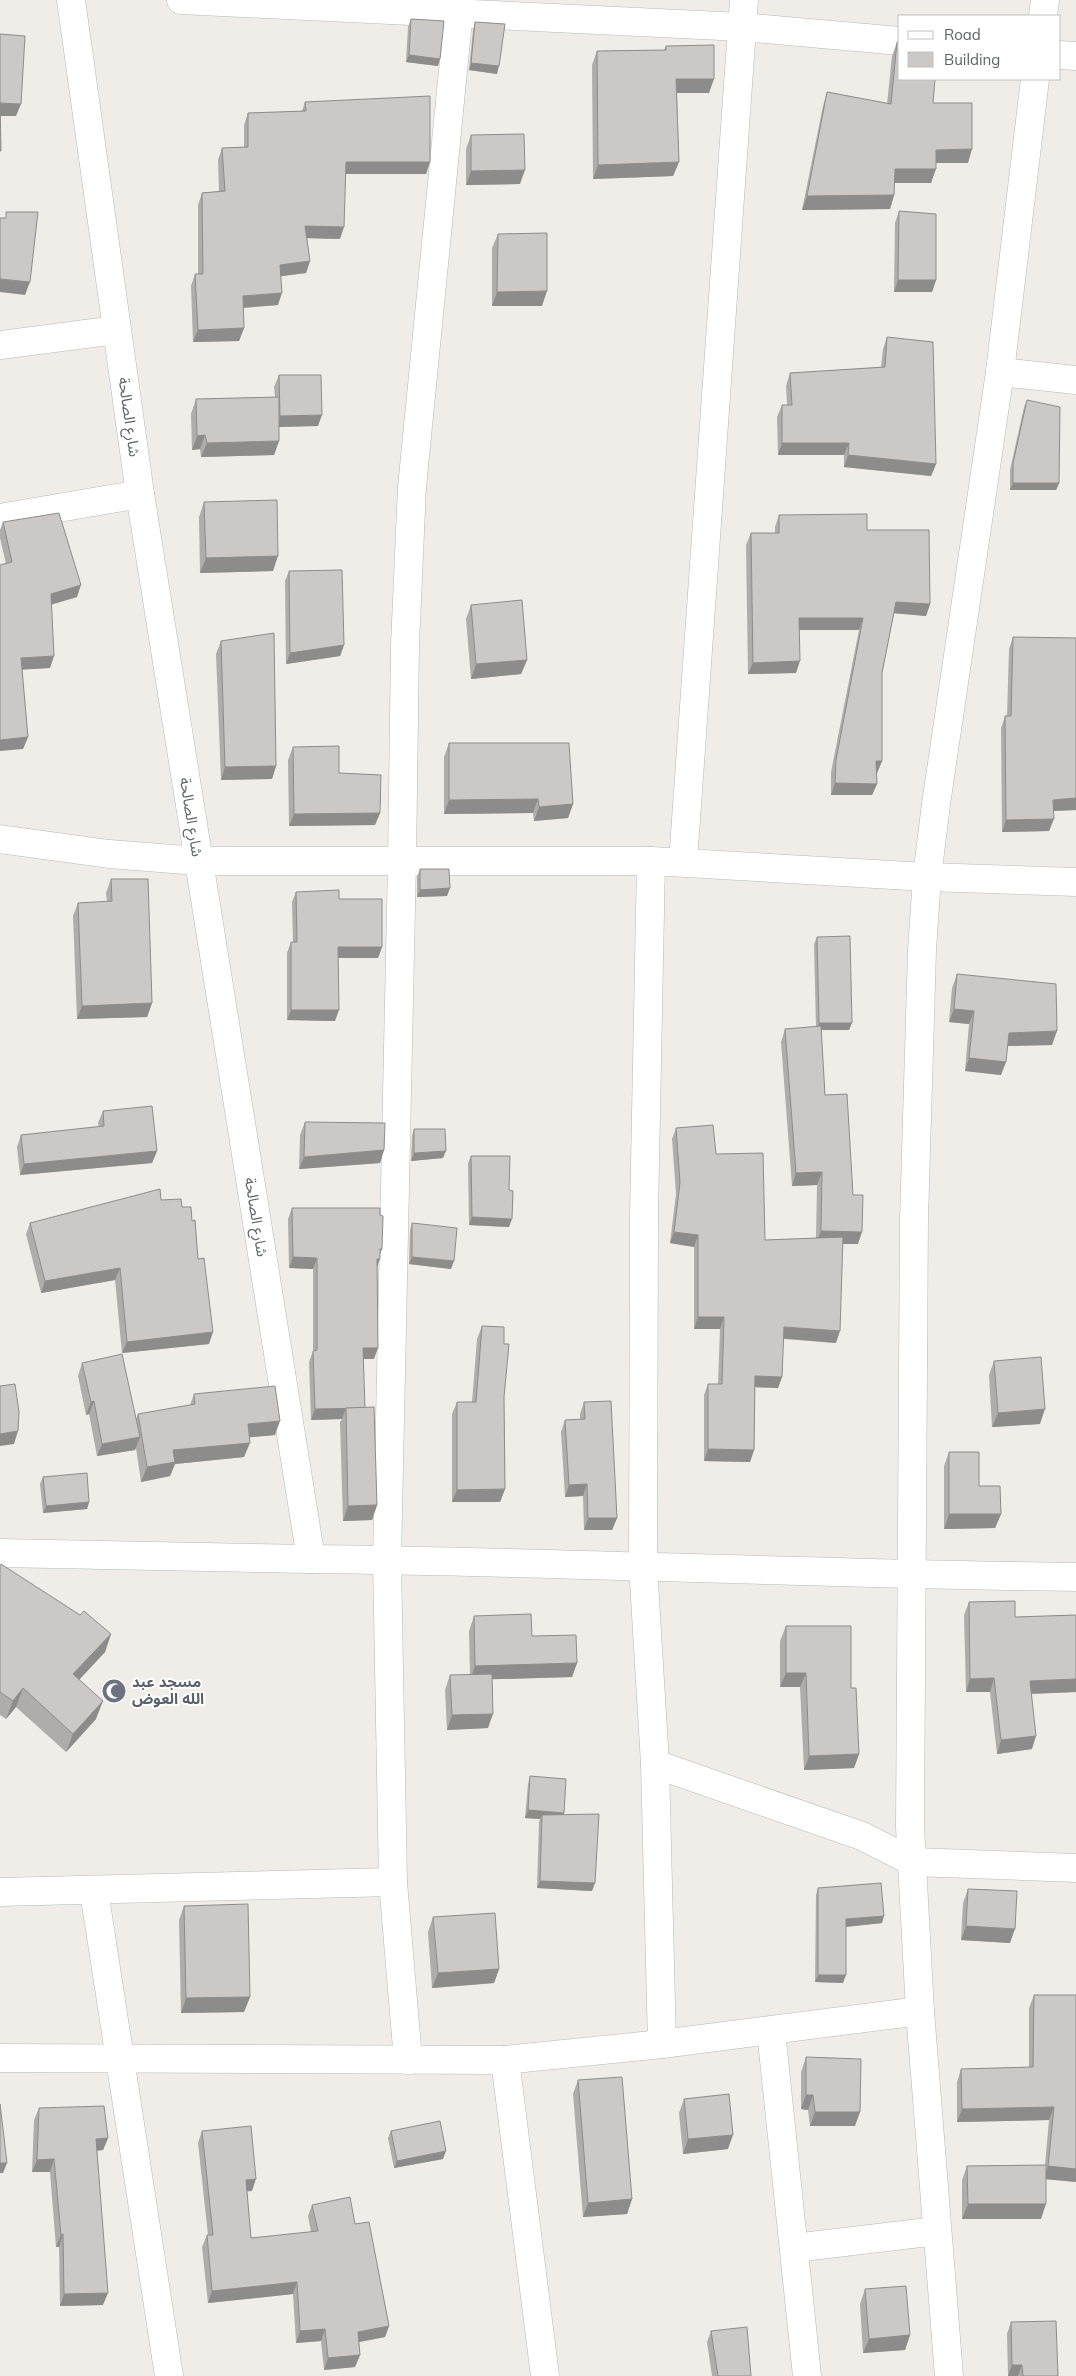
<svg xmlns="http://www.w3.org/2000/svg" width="1076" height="2376" font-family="Mulish,'Noto Sans Arabic',sans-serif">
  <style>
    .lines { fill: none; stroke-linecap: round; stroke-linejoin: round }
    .minor-casing { stroke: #b5b8bb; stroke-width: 29 }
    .minor { stroke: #fff; stroke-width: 28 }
    .wall { fill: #afaca9 }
    .shaded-wall { fill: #8e8c8a }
    .building { fill: #cbc8c5; stroke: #8e8c8a }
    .labels { text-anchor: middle; stroke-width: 4; stroke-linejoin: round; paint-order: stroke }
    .street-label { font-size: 15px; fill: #5f6367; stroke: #fff }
    .worship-label { font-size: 15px; font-weight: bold; fill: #5b616d; stroke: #fff; text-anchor: start }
  </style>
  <rect width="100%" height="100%" fill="#f0ede8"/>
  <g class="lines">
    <defs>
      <g id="minor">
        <path d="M71,0L140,494L311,1559C566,1562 821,1574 1076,1577"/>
        <polyline points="181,0 742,27 900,41"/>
        <polyline points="1043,16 1045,0"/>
        <polyline points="1060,55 1076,56"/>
        <polyline points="0,345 116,330"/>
        <polyline points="1000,372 1076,380"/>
        <polyline points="0,518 140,494"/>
        <polyline points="0,839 109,854 198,861 651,861 927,877 1076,882"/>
        <polyline points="651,861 644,1215 643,1565 655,1764 662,2044"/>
        <polyline points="683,862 744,0"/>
        <polyline points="0,1553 311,1559"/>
        <polyline points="655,1764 862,1836 913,1862 1076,1868"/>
        <polyline points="94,1891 169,2376"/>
        <polyline points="0,1892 393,1882"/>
        <polyline points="771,2031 807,2376"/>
        <polyline points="0,2058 505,2060 662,2044 920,2011"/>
        <polyline points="408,2060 393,1882 387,1560 402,861 405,645 412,487 460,0"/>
        <polyline points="505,2060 545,2376"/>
        <polyline points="794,2248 937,2231"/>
        <polyline points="949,2376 920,2011 910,1827 914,1219 922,950 927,877 936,804 1000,372 1035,79"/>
      </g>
    </defs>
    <!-- minor casing -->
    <use href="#minor" class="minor-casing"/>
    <!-- minor -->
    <use href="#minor" class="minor"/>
  </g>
  <!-- wall -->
  <g class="wall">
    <polygon points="411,19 438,66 406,62 408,27"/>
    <polygon points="475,22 497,74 469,70 473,30"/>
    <polygon points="897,42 968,163 936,163 931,183 895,183 894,195 890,209 802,210 823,106 827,92 887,104 892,56"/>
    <polygon points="666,46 709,93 677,93 679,162 673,176 593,179 592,65 597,51 664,50"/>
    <polygon points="305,102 430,162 426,174 345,174 340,239 307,238 310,261 306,273 281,276 278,305 243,308 244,328 239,341 193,342 191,286 195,274 198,274 198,205 202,193 219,191 218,160 222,148 244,147 244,125 248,113 302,111"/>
    <polygon points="471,135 520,184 466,185 466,149"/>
    <polygon points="899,211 936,280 932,292 894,292 895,223"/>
    <polygon points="498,234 542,306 492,306 492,248"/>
    <polygon points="887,337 936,464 931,476 844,467 844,455 778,455 777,417 782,405 787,405 786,386 790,373 881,367 883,349"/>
    <polygon points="279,375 318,426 279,427 279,441 274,455 201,457 200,449 192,450 191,414 196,399 275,397 274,387"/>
    <polygon points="1027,400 1059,483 1056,490 1010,490 1010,470 1024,407"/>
    <polygon points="204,502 273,571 200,573 199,517"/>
    <polygon points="779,515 867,530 930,604 926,616 894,613 882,673 882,761 877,773 876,773 877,784 872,795 831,795 831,772 859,630 799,630 796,673 748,674 746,545 751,533 775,533 775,527"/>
    <polygon points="3,522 77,597 51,604 50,668 22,669 28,737 23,749 6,564 0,538 0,530"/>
    <polygon points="289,571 344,645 340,656 286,664 285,581"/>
    <polygon points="471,605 527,660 521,674 471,679 466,619"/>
    <polygon points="1013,637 1076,638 1076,810 1054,811 1049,831 1002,832 1001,728 1005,716 1007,716 1009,649"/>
    <polygon points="221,641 276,766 272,779 221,780 216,654"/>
    <polygon points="449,743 573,804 568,818 534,821 533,813 444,814 444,757"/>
    <polygon points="293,747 339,773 380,813 375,825 289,826 288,760"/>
    <polygon points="420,869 447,896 417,897 417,877"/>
    <polygon points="111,879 152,1003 147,1017 77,1019 73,916 78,903 107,902 106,893"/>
    <polygon points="296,892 339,899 382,947 378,958 338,958 335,1021 287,1020 287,953 291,942 293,942 292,902"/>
    <polygon points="817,937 849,1030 821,1030 825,1095 853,1195 858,1244 843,1244 836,1343 783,1339 782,1377 778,1388 755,1387 754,1450 750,1462 704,1461 704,1395 708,1384 718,1384 720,1329 694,1329 694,1247 670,1243 676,1194 672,1139 676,1128 716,1154 765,1240 816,1238 817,1185 792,1186 781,1042 785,1029 816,1027 814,944"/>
    <polygon points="957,974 1052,1045 1008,1046 1001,1075 965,1071 969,1024 949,1022 952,988"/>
    <polygon points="103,1111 157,1151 152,1163 20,1175 17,1147 21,1135 99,1127 98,1123"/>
    <polygon points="305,1122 384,1150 380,1163 299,1169 300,1135"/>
    <polygon points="414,1129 443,1158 411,1161 412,1136"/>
    <polygon points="471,1156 509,1227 469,1225 468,1163"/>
    <polygon points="161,1200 182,1207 192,1221 209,1344 122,1353 115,1280 41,1293 26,1234 30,1223"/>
    <polygon points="292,1208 380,1255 377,1267 374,1359 363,1359 365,1408 377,1505 372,1520 343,1521 340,1422 342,1419 311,1420 309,1362 313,1351 313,1269 289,1268 288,1219"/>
    <polygon points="412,1223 451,1269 409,1264 410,1230"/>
    <polygon points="482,1326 504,1397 505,1489 500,1502 452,1502 452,1414 457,1402 472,1402 477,1339"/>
    <polygon points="994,1361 1040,1424 992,1427 989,1375"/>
    <polygon points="82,1363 136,1419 138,1414 190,1405 194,1394 275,1435 249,1437 244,1457 175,1464 170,1476 141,1482 136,1448 135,1450 97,1456 89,1414 86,1415 78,1376"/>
    <polygon points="584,1402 617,1518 612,1530 584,1530 583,1496 565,1497 561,1432 565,1420 580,1419 580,1414"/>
    <polygon points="949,1452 979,1486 1001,1514 995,1528 944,1529 944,1466"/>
    <polygon points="43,1477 89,1502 87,1509 43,1513 40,1484"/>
    <polygon points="0,1566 80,1615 111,1634 105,1652 79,1679 96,1719 66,1752 16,1707 6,1719 0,1715"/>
    <polygon points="969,1602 1015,1617 1076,1615 1076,1692 1031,1694 1032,1749 997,1754 990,1692 966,1692 964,1615"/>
    <polygon points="474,1616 532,1636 577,1663 572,1677 492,1679 488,1728 447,1730 445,1690 450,1675 470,1675 469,1631"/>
    <polygon points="786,1626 851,1688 859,1754 854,1768 804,1770 800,1687 780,1687 780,1641"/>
    <polygon points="530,1776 564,1814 592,1891 537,1888 539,1822 540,1819 525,1818 528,1784"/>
    <polygon points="818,1888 882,1923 846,1927 843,1983 815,1982 816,1895"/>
    <polygon points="968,1889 1010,1943 961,1940 963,1903"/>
    <polygon points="184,1906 250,1997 244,2012 181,2013 179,1920"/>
    <polygon points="433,1917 499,1969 494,1983 432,1988 428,1932"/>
    <polygon points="1034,1995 1076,1995 1076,2182 1046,2179 1041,2219 962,2219 962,2180 967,2166 1045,2165 1049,2120 957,2122 957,2082 961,2069 1029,2067 1029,2008"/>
    <polygon points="806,2057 855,2126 810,2126 808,2110 801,2109 801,2072"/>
    <polygon points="578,2080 632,2199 627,2214 583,2217 573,2094"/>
    <polygon points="684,2099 728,2149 683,2154 679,2113"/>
    <polygon points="39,2108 108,2138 103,2150 97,2151 103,2305 60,2306 59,2247 56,2247 50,2172 32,2172 34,2120"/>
    <polygon points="202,2131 252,2191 247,2191 251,2238 311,2232 308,2216 312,2205 355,2224 389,2326 385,2337 359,2342 360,2355 355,2367 324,2370 321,2341 296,2343 293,2294 208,2303 202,2247 207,2235 208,2235 198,2143"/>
    <polygon points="391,2131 443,2159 394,2168 388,2138"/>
    <polygon points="865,2289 910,2335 905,2350 863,2353 860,2304"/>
    <polygon points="1011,2322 1058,2376 1008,2376 1007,2334"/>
    <polygon points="711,2331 751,2376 712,2376 707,2342"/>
  </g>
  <!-- shaded-wall -->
  <g class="shaded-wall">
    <polygon points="409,55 440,59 438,66 406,62"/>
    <polygon points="471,63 499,66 497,74 469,70"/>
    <polygon points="676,79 714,79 709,93 671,93"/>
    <polygon points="0,103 21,104 16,116 0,116"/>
    <polygon points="972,149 968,163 931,163 936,150"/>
    <polygon points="346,162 430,162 426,174 341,174"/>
    <polygon points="679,162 673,176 593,179 598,165"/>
    <polygon points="895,169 936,169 931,183 891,183"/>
    <polygon points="525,170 520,184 466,185 471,171"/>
    <polygon points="894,195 890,209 802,210 807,196"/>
    <polygon points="305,226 344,227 340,239 301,238"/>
    <polygon points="310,261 306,273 275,277 280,265"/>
    <polygon points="0,279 30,282 25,295 0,292"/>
    <polygon points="898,280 936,280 932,292 894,292"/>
    <polygon points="547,291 542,306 492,306 497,292"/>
    <polygon points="282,293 278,305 238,308 243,296"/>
    <polygon points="244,328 239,341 193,342 198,330"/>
    <polygon points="322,415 318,426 275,427 280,416"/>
    <polygon points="205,435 200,449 192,450 197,436"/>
    <polygon points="279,441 274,455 201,457 207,443"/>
    <polygon points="782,443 849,443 844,455 778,455"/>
    <polygon points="848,455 936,464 931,476 844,467"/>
    <polygon points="1013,483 1059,483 1056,490 1010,490"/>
    <polygon points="278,556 273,571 200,573 206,558"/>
    <polygon points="81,585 77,597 47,606 51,594"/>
    <polygon points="896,602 930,604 926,616 892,613"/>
    <polygon points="799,618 863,618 859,630 794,630"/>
    <polygon points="344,645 340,656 286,664 290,653"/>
    <polygon points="54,656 50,668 17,670 21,658"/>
    <polygon points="527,660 521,674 471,679 476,664"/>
    <polygon points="800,661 796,673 748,674 753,663"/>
    <polygon points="28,737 23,749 0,751 0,740"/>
    <polygon points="876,761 882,761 877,773 872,773"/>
    <polygon points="276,766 272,779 221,780 225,767"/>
    <polygon points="835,783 877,784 872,795 831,795"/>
    <polygon points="1076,798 1076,810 1049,811 1053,800"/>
    <polygon points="538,799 533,813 444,814 449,800"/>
    <polygon points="573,804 568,818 534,821 539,807"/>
    <polygon points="380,813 375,825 289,826 294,814"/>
    <polygon points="1054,819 1049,831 1002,832 1006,820"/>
    <polygon points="450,888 447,896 417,897 420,890"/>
    <polygon points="338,947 382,947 378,958 334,958"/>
    <polygon points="152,1003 147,1017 77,1019 82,1006"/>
    <polygon points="954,1009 974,1011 969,1024 949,1022"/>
    <polygon points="291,1010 339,1010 335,1021 287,1020"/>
    <polygon points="819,1023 852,1023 849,1030 817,1030"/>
    <polygon points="1057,1031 1052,1045 1004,1046 1009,1033"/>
    <polygon points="969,1058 1006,1062 1001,1075 965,1071"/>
    <polygon points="384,1150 380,1163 299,1169 304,1157"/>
    <polygon points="157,1151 152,1163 20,1175 24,1164"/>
    <polygon points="446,1151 443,1158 411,1161 414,1153"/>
    <polygon points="822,1172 817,1185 792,1186 796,1173"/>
    <polygon points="472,1217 512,1219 509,1227 469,1225"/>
    <polygon points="821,1231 862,1232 858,1244 816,1244"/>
    <polygon points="674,1232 698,1235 694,1247 670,1243"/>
    <polygon points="380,1249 382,1249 378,1259 380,1259 376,1270 373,1270"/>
    <polygon points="293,1257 317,1258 313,1269 289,1268"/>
    <polygon points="412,1257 454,1261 451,1269 409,1264"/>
    <polygon points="120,1268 115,1280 41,1293 45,1281"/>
    <polygon points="698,1317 724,1317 720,1329 694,1329"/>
    <polygon points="784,1327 840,1331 836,1343 780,1338"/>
    <polygon points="213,1332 209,1344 122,1353 127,1342"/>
    <polygon points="363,1348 378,1348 374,1359 359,1359"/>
    <polygon points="755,1376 782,1377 778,1388 750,1387"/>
    <polygon points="94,1401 89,1414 86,1415 91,1402"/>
    <polygon points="346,1408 342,1419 311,1420 315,1409"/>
    <polygon points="1045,1409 1040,1424 992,1427 998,1413"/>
    <polygon points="280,1421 275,1435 243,1438 248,1424"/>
    <polygon points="18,1431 14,1444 0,1446 0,1434"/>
    <polygon points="140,1437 135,1450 97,1456 102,1444"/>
    <polygon points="250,1443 244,1457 175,1464 170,1476 141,1482 147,1467 173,1450"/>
    <polygon points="708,1449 754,1450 750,1462 704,1461"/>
    <polygon points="587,1484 583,1496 565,1497 569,1485"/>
    <polygon points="505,1489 500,1502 452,1502 457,1490"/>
    <polygon points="89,1502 87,1509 43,1513 46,1506"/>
    <polygon points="377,1505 372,1520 343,1521 348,1506"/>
    <polygon points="949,1514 1001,1514 995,1528 944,1529"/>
    <polygon points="588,1518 617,1518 612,1530 584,1530"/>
    <polygon points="111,1634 105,1652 67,1693 73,1674"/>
    <polygon points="577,1663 572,1677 470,1680 475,1666"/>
    <polygon points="786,1673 806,1673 800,1687 780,1687"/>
    <polygon points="994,1678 990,1692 966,1692 970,1679"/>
    <polygon points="1076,1679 1076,1692 1025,1694 1030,1681"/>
    <polygon points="23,1688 16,1707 6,1719 13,1701"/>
    <polygon points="103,1701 96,1719 66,1752 73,1734"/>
    <polygon points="493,1714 488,1728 447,1730 452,1715"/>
    <polygon points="1036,1736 1032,1749 997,1754 1001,1740"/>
    <polygon points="859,1754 854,1768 804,1770 809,1756"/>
    <polygon points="528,1810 564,1813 562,1821 542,1815 540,1819 525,1818"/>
    <polygon points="540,1881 595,1883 592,1891 537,1888"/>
    <polygon points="884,1916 882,1923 844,1927 846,1919"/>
    <polygon points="966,1926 1015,1929 1010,1943 961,1940"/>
    <polygon points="499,1969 494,1983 432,1988 438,1973"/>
    <polygon points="818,1975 846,1975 843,1983 815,1982"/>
    <polygon points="250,1997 244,2012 181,2013 186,1998"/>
    <polygon points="806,2095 813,2095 808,2110 801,2109"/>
    <polygon points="1054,2107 1049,2120 957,2122 962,2109"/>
    <polygon points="815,2112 860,2112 855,2126 810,2126"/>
    <polygon points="733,2135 728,2149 683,2154 688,2139"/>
    <polygon points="108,2138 103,2150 92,2151 96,2139"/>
    <polygon points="446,2151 443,2159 394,2168 397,2161"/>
    <polygon points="54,2159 50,2172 32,2172 37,2160"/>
    <polygon points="0,2163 7,2163 3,2173 0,2173"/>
    <polygon points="1048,2166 1076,2169 1076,2182 1044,2179"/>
    <polygon points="256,2179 252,2191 242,2192 246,2180"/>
    <polygon points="632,2199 627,2214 583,2217 588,2203"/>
    <polygon points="968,2204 1046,2204 1041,2219 962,2219"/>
    <polygon points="63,2234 59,2247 56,2247 61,2235"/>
    <polygon points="297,2282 293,2294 208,2303 212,2291"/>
    <polygon points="108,2293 103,2305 60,2306 64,2294"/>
    <polygon points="389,2326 385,2337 354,2343 358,2332"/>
    <polygon points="325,2329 321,2341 296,2343 300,2331"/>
    <polygon points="910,2335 905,2350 863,2353 869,2339"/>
    <polygon points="360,2355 355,2367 324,2370 328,2358"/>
    <polygon points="1012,2365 1022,2365 1018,2376 1008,2376"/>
  </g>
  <!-- building -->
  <g class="building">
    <polygon points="411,19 444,21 440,59 409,55"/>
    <polygon points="475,22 505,24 499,66 471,63"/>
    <polygon points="0,34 25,36 21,104 0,103 1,151 0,151"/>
    <polygon points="897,42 900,42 900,79 935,79 933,103 972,103 972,149 936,150 936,169 895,169 894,195 807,196 827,92 891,104"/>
    <polygon points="714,45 714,79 676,79 679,162 598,165 597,51 666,50 666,46"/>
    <polygon points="430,96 430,162 346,162 344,227 305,226 310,261 280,265 282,293 243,296 244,328 198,330 195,274 203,274 202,193 225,191 222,148 248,147 248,113 306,111 305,102"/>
    <polygon points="524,134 525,170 471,171 471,135"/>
    <polygon points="899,211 936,214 936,280 898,280"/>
    <polygon points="6,212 38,212 30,282 0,279 0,218 6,218"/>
    <polygon points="547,233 547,291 497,292 498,234"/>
    <polygon points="887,337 933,342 936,464 848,455 849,443 782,443 782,405 792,405 790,373 885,367"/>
    <polygon points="279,375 321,375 322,415 280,416"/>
    <polygon points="279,397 279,441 207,443 205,435 197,436 196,399"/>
    <polygon points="1027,400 1060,407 1059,483 1013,483 1013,463"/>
    <polygon points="277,500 278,556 206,558 204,502"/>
    <polygon points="59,513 81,585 51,594 54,656 21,658 28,737 0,740 0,565 12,562 3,522"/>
    <polygon points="867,514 867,530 929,530 930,604 896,602 882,673 882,761 876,761 877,784 835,783 836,760 863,618 799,618 800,661 753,663 751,533 779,533 779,515"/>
    <polygon points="342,570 344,645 290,653 289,571"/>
    <polygon points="522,600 527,660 476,664 471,605"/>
    <polygon points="274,633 276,766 225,767 221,641"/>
    <polygon points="1013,637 1076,638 1076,798 1053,800 1054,819 1006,820 1005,716 1011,716"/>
    <polygon points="449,743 569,743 573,804 539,807 538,799 449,800"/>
    <polygon points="339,746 339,773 381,775 380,813 294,814 293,747"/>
    <polygon points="420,869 449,869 450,888 420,890"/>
    <polygon points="111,879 148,879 152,1003 82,1006 78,903 112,901"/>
    <polygon points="339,890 339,899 382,899 382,947 338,947 339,1010 291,1010 291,942 297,942 296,892"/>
    <polygon points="850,936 852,1023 819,1023 817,937"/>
    <polygon points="957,974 1056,984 1057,1031 1009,1033 1006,1062 969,1058 974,1011 954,1009"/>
    <polygon points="821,1026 825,1095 847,1094 853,1195 863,1195 862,1232 821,1231 822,1172 796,1173 785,1029"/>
    <polygon points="152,1106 157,1151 24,1164 21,1135 104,1126 103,1111"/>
    <polygon points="305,1122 385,1123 384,1150 304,1157"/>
    <polygon points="713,1125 716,1154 763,1153 765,1240 843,1237 840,1331 784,1327 782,1377 755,1376 754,1450 708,1449 708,1384 722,1384 724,1317 698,1317 698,1235 674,1232 680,1182 676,1128"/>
    <polygon points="414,1129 445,1129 446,1151 414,1153"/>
    <polygon points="471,1156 510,1156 509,1190 513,1191 512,1219 472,1217"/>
    <polygon points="160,1189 161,1200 181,1199 182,1207 191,1207 192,1221 195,1220 198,1259 204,1258 213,1332 127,1342 120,1268 45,1281 30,1223"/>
    <polygon points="292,1208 380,1208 380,1215 383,1216 382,1249 380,1249 380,1259 377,1259 378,1348 363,1348 365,1408 315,1409 313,1351 317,1350 317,1258 293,1257"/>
    <polygon points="412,1223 457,1228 454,1261 412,1257"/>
    <polygon points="482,1326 504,1327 504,1344 509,1344 504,1397 505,1489 457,1490 457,1402 476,1402"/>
    <polygon points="122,1354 140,1437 102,1444 94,1401 91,1402 82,1363"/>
    <polygon points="1041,1357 1045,1409 998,1413 994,1361"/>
    <polygon points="15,1384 19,1412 18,1431 0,1434 0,1386"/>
    <polygon points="275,1386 280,1421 248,1424 250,1443 173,1450 175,1462 147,1467 138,1414 195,1404 194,1394"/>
    <polygon points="611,1401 617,1518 588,1518 587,1484 569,1485 565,1420 585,1419 584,1402"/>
    <polygon points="374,1407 377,1505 348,1506 346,1408"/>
    <polygon points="949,1452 979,1452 979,1486 1000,1486 1001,1514 949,1514"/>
    <polygon points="87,1473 89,1502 46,1506 43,1477"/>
    <polygon points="1,1564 80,1615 84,1611 111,1634 73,1674 103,1701 73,1734 23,1688 13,1701 0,1692 0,1566"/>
    <polygon points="1015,1601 1015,1617 1076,1615 1076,1679 1030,1681 1036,1736 1001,1740 994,1678 970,1679 969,1602"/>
    <polygon points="531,1614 532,1636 576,1635 577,1663 475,1666 474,1616"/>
    <polygon points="786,1626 851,1626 851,1688 856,1688 859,1754 809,1756 806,1673 786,1673"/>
    <polygon points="492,1674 493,1714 452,1715 450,1675"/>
    <polygon points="530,1776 566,1779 564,1813 528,1810"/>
    <polygon points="599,1814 595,1883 540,1881 542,1815"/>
    <polygon points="881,1883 884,1916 846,1919 846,1975 818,1975 818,1888"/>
    <polygon points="968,1889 1017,1891 1015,1929 966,1926"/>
    <polygon points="248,1904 250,1997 186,1998 184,1906"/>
    <polygon points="495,1913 499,1969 438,1973 433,1917"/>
    <polygon points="1034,1995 1076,1995 1076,2169 1048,2166 1054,2107 962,2109 961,2069 1033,2067"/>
    <polygon points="806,2057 861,2059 860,2112 815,2112 813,2095 806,2095"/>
    <polygon points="622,2077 632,2199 588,2203 578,2080"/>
    <polygon points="729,2094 733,2135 688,2139 684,2099"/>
    <polygon points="0,2104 7,2163 0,2163"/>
    <polygon points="104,2106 108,2138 96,2139 108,2293 64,2294 63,2234 61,2235 54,2159 37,2160 39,2108"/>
    <polygon points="440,2121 446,2151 397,2161 391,2131"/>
    <polygon points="251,2126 256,2179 246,2180 251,2238 318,2231 312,2205 350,2197 355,2224 369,2222 389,2326 358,2332 360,2355 328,2358 325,2329 300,2331 297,2282 212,2291 207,2235 213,2235 202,2131"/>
    <polygon points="1046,2165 1046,2204 968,2204 967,2166"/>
    <polygon points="906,2286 910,2335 869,2339 865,2289"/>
    <polygon points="1056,2321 1058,2376 1023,2376 1022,2365 1012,2365 1011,2322"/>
    <polygon points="747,2327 751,2376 718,2376 711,2331"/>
  </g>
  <!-- icons -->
  <defs>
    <symbol id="mosque-disc" viewBox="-11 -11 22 22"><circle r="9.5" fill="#6b7280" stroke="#fff"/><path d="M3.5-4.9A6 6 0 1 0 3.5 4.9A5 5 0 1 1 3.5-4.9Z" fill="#fff"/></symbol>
  </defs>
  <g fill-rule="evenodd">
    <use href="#mosque-disc" x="100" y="1677" width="28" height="28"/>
  </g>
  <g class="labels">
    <!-- street labels -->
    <g class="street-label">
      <text transform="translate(129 417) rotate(82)" y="5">شارع الصالحة</text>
      <text transform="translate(191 817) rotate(81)" y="5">شارع الصالحة</text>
      <text transform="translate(256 1217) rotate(81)" y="5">شارع الصالحة</text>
    </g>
    <!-- worship labels -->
    <g class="worship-label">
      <text x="132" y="1687">مسجد عبد<tspan x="132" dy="17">الله العوض</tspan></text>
    </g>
  </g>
  <!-- legend -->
  <rect x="898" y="15" width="162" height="65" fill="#ffffff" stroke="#bfc1c2"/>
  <rect x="908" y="31" width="25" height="8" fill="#ffffff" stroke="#bfc1c2"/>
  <text x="944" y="40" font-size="15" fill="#5f6367">Road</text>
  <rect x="908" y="52" width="25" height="15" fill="#cbc8c5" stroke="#bfc1c2"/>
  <text x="944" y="65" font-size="15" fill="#5f6367">Building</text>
</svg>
